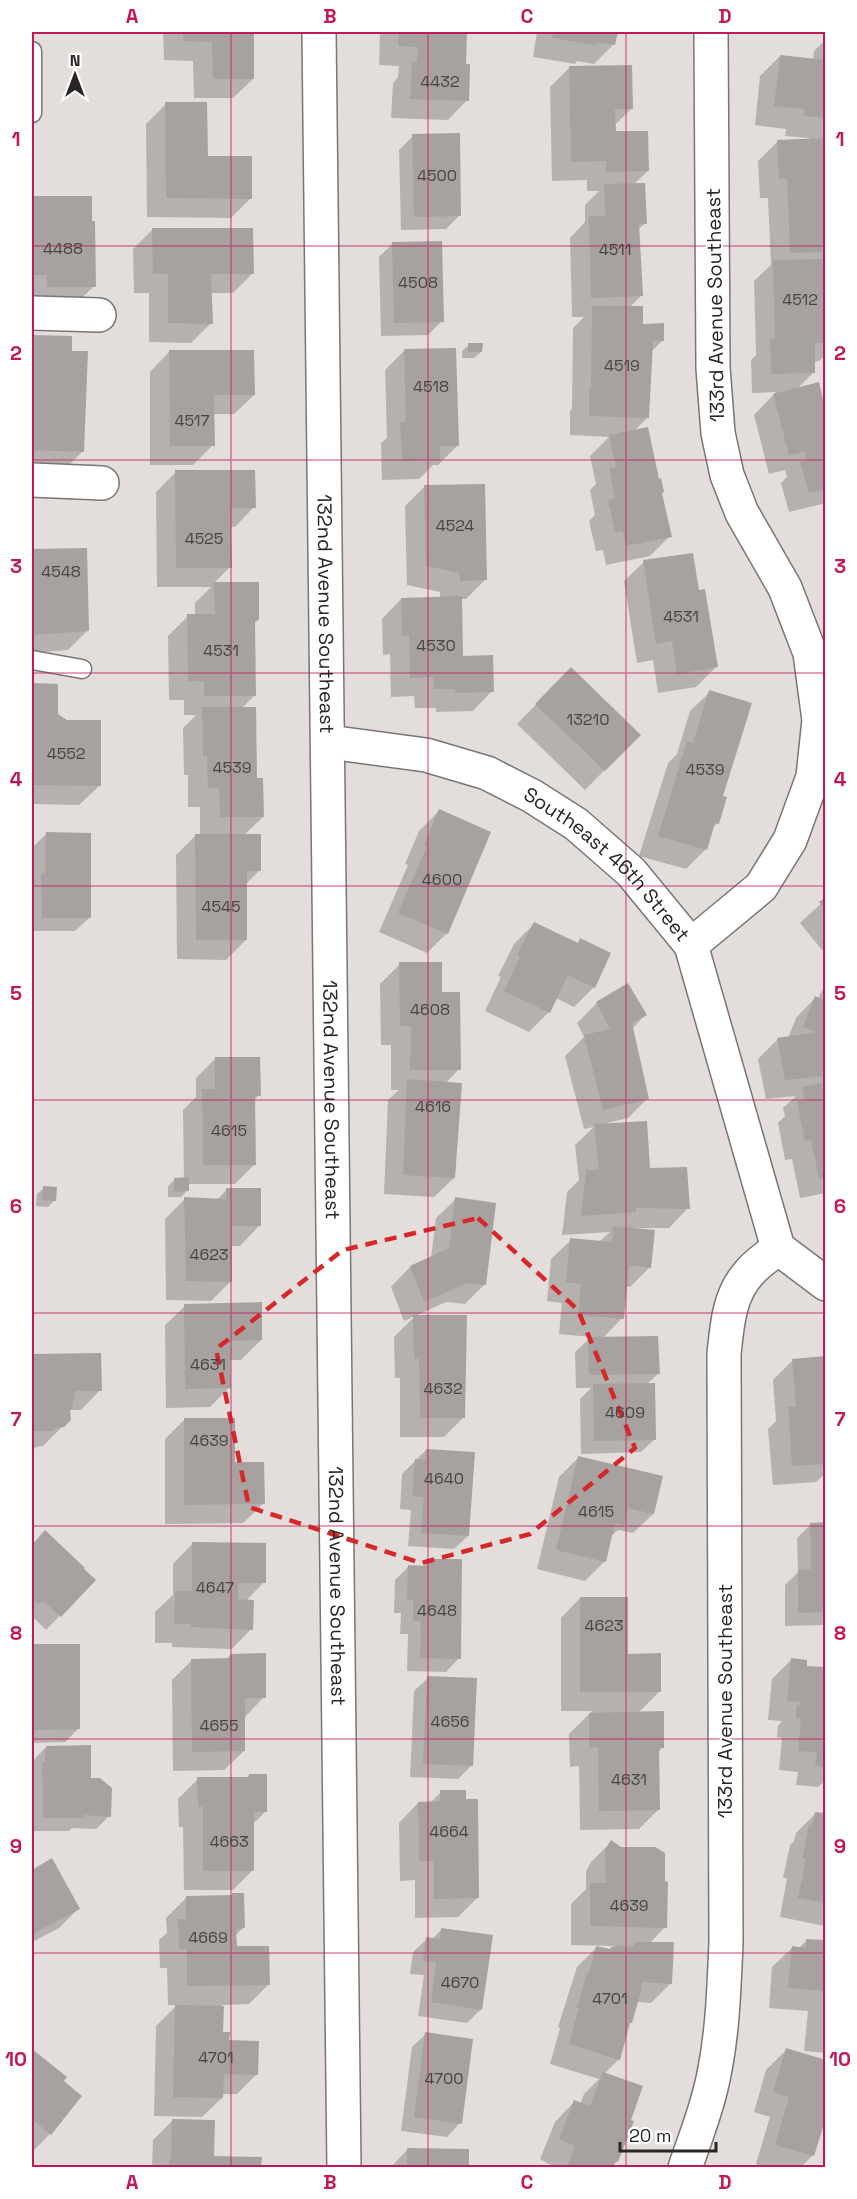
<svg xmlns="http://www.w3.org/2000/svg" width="857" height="2199" font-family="'Space Grotesk',sans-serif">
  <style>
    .shadow { fill: #0003 }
    .building { fill: #a7a29f }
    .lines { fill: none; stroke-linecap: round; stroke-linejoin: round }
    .lane-casing { stroke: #7b7673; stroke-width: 21 }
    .street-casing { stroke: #7b7673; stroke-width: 36 }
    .lane { stroke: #fff; stroke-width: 18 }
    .street { stroke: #fff; stroke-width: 33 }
    .marked { fill: none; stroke: #d62828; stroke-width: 4.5; stroke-dasharray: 12 8; stroke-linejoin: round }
    .grid { fill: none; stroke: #c2185b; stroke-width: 1.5; stroke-opacity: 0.55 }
    .labels { text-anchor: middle; stroke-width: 4.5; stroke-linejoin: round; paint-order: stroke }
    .number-label { font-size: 16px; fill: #484644 }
    .street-label { font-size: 20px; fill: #292725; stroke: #fff }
    .neatline { fill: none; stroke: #c2185b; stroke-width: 2 }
    .grid-label { font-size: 20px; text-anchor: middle; font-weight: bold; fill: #c2185b }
  </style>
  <rect width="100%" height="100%" fill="#e3dedb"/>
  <!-- shadow -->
  <g class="shadow">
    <polygon points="163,32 252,32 253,79 233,98 194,98 193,61 164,60"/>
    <polygon points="380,32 466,32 465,66 467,100 448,120 391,118 393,83 398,77 399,66 379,65"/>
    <polygon points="537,32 616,32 614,44 594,64 577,61 575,64 533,57"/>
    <polygon points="826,39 826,355 819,361 814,362 814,372 797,389 822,401 826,400 826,503 789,512 781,483 787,477 785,470 769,474 754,415 776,392 752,393 751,360 756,355 754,281 771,265 768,198 760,198 758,161 778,141 809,140 809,138 785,136 786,129 755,125 760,76 780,56 813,60 814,51"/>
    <polygon points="570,67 631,109 614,126 614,133 648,171 634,184 645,223 638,230 642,295 629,308 641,325 662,341 651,352 648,417 634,431 661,494 670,536 650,556 606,565 603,550 596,551 589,521 595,515 590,490 596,484 590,456 609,437 570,435 570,411 572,408 573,328 584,317 572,317 570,238 585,222 585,205 599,191 587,191 587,180 552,181 550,87"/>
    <polygon points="166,104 206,157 251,198 231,218 147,217 146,124"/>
    <polygon points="413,136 460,215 446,229 401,230 399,150"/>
    <polygon points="32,197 90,197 94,286 74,306 32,306"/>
    <polygon points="153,229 252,274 233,293 210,293 211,323 191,343 149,342 149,293 134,293 133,249"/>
    <polygon points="393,243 442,321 428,335 381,336 379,257"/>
    <polygon points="32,337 71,338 71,352 83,451 63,471 32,470"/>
    <polygon points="469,345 481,352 474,358 462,358 462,351"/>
    <polygon points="404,351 458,445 438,465 433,465 419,479 382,480 381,443 387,438 385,370"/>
    <polygon points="169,352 254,395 234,414 213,414 213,445 193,465 150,465 150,372"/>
    <polygon points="176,472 254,507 235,527 230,527 230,567 214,583 258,620 254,624 254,696 242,708 263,817 244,835 259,871 245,885 246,940 226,960 177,959 176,855 196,835 200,835 200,807 188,807 188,775 184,775 183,728 196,715 184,715 184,700 169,700 168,636 188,616 195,616 195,603 211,587 157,587 156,492"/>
    <polygon points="424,487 486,579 466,599 460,599 462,657 492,691 473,711 436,712 436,708 415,708 414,696 391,697 390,654 383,655 382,619 401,599 440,598 440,592 407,585 405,506"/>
    <polygon points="34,551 88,630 68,650 32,653 32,553"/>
    <polygon points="644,562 698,592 716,667 696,687 658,693 653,660 637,663 624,581"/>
    <polygon points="571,669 639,735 585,790 517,724"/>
    <polygon points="32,685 56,686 56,715 99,786 79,805 32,804"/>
    <polygon points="710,692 722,797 717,823 712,829 705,850 686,869 639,856 668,763 677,754 690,711"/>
    <polygon points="439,811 447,933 427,953 379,932 408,865 405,864 419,831"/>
    <polygon points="46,834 89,918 75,931 32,931 33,847"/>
    <polygon points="826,899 826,955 800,923"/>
    <polygon points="534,924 577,944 580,940 594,987 574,1007 556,998 549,1012 529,1032 485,1011 501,977 498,976 514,944"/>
    <polygon points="400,964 441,994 459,1069 446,1083 454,1178 434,1197 384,1194 388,1100 399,1090 391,1090 391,1045 381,1045 380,984"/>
    <polygon points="826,982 826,1193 800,1198 792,1159 785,1160 778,1123 785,1116 783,1108 796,1096 766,1099 758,1059 778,1039 788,1038 796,1018 815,998 818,999"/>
    <polygon points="597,1003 645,1015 632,1029 648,1098 628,1118 607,1123 649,1170 688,1208 669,1228 636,1228 650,1267 630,1287 625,1286 622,1318 602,1339 658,1374 647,1384 655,1439 641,1452 581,1454 580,1399 591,1388 576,1388 575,1352 591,1337 559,1334 562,1303 547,1301 551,1259 571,1240 599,1242 610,1232 562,1235 567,1192 579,1180 575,1145 594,1127 584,1129 565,1056 584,1037 577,1023"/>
    <polygon points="215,1059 259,1095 254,1100 255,1164 235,1184 188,1184 188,1190 181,1197 168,1197 168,1186 175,1179 184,1179 183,1110 196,1097 196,1078"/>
    <polygon points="44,1188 55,1200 48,1207 36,1206 37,1194"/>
    <polygon points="227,1189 259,1226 240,1246 231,1246 231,1281 211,1301 166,1300 165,1219 185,1199 217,1200"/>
    <polygon points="456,1199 485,1284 465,1304 446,1302 404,1321 391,1287 410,1267 431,1258 436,1218"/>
    <polygon points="185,1306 261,1340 241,1360 229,1360 230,1387 210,1407 166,1408 165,1325"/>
    <polygon points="414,1317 464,1417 444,1437 400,1437 400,1378 395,1378 394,1337"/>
    <polygon points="100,1354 100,1390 81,1410 69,1410 69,1420 43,1446 36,1447 32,1451 32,1355"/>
    <polygon points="826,1357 826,1473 816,1482 773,1485 768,1429 776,1421 773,1380 793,1360"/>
    <polygon points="184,1420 234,1464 263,1504 243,1523 165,1524 165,1439"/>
    <polygon points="426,1450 468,1536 454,1549 408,1546 411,1510 400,1509 402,1474"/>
    <polygon points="579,1457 661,1477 653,1514 633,1533 618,1530 610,1537 605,1561 585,1581 537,1569 559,1477"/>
    <polygon points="811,1524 826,1524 826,1625 785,1626 785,1585 798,1572 797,1538"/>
    <polygon points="45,1532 94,1580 46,1630 32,1616 32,1545"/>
    <polygon points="192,1544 264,1582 246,1601 251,1629 232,1649 172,1647 172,1643 155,1643 155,1612 173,1595 173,1564"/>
    <polygon points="429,1560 459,1658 446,1672 407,1671 408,1634 400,1634 401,1613 394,1613 395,1580 408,1567 422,1567"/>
    <polygon points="580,1598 626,1655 660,1691 638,1713 663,1747 658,1752 659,1809 639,1829 580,1830 579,1766 570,1767 569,1734 592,1711 561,1711 561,1618"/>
    <polygon points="33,1646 78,1729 65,1742 32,1743 32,1647"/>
    <polygon points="230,1655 264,1697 245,1717 244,1751 224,1770 173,1771 172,1680 192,1660 226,1660"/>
    <polygon points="791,1660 806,1667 826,1669 826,1780 818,1787 796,1785 798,1772 779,1770 782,1738 777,1737 778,1726 782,1721 768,1720 772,1679"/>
    <polygon points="428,1678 471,1766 458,1779 410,1777 414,1691"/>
    <polygon points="46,1747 90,1779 109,1816 96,1829 72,1828 69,1831 32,1831 33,1761"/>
    <polygon points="249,1775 266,1811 253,1824 253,1870 233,1890 184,1890 183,1827 179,1827 178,1799 198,1779 246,1778"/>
    <polygon points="441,1792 478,1897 458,1917 415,1918 415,1880 400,1881 399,1823 418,1803 430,1803"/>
    <polygon points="816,1813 826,1815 825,1926 780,1917 787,1878 783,1878 790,1845 794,1841 796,1833"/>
    <polygon points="611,1842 665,1927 649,1944 671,1983 651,2003 637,2002 631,2022 627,2026 619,2059 604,2074 617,2161 611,2168 556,2168 540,2159 555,2122 574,2102 580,2104 584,2094 599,2079 550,2064 560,2028 558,2027 577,1967 597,1947 609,1951 613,1946 571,1945 571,1904 586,1889 586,1871 591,1862"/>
    <polygon points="52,1860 79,1908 59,1928 32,1942 32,1872"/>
    <polygon points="186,1898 243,1928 235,1936 235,1948 268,1985 249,2004 222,2005 222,2033 257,2074 237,2094 222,2094 222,2098 202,2117 154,2116 156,2026 177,2005 168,2005 167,1968 160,1968 159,1940 167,1933 166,1918"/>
    <polygon points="442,1929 481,2009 467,2023 418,2016 424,1975 410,1974 413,1952 427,1939 432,1939"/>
    <polygon points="807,1940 826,1942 826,2053 804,2051 808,2011 769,2008 772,1967 792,1948 799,1948"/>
    <polygon points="426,2034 460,2123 447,2137 401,2131 412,2047"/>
    <polygon points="786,2050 813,2155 800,2168 759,2168 761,2166 756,2164 770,2117 754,2112 766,2070"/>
    <polygon points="32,2051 65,2078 62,2081 80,2096 50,2134 32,2152"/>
    <polygon points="173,2120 212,2157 260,2168 152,2168 153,2140"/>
    <polygon points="408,2149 468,2168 390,2168"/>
  </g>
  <!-- building -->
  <g class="building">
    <polygon points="183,32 254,32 254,79 213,79 212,42 183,41"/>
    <polygon points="399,32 467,32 466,64 470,64 469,101 410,99 412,62 417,62 418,47 398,46"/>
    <polygon points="553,32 618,32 615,45 596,42 596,45 552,38"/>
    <polygon points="780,55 826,60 826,118 804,116 805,109 774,106"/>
    <polygon points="632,65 633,109 615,109 616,131 648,131 649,171 606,172 606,161 571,162 569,66"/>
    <polygon points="165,102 207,102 208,156 252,156 252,199 166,198"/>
    <polygon points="460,133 461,216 414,217 412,134"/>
    <polygon points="826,138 826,252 790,253 787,179 779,179 777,140"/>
    <polygon points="645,183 647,224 639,224 643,296 591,298 589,216 605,216 604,184"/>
    <polygon points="32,196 92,196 92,221 95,221 96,287 47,287 47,275 32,275"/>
    <polygon points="152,228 253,228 254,274 211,274 213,324 168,323 168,274 153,274"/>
    <polygon points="442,241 444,322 394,323 392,242"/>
    <polygon points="826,259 826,343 815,343 815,373 771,374 770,339 775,339 773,260"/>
    <polygon points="592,306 643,306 643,324 664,323 664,341 653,341 649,418 589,416 589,389 591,389"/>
    <polygon points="32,335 72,336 72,351 88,351 84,452 32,450"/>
    <polygon points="468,343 483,343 482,352 468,352"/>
    <polygon points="456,348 459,446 440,446 440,460 402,461 400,422 406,422 404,349"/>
    <polygon points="169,350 254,350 255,395 214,395 215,446 170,446"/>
    <polygon points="819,382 823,399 826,398 826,489 809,493 800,462 806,460 805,452 789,455 773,394"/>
    <polygon points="648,427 659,479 661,478 664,492 662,493 672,537 626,546 623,531 615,532 608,500 615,498 609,469 616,467 609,435"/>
    <polygon points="175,470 255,470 256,508 231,508 232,568 176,568"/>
    <polygon points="485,484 487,580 460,581 459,573 426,566 424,485"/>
    <polygon points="87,548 89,631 32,635 32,594 34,593 33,549"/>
    <polygon points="693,553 699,590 705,589 718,667 677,674 672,641 656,644 643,560"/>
    <polygon points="214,582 259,582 259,620 255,620 256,696 204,696 204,681 188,681 187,614 215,614"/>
    <polygon points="462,596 463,656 493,655 494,692 455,693 455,689 434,689 433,677 410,678 409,635 402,636 401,598"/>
    <polygon points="571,667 641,735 605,771 535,704"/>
    <polygon points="32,683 58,684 58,714 67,720 101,720 101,786 32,785"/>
    <polygon points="709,690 752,703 723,796 727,797 719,824 715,823 707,850 658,836 687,741 693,743"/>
    <polygon points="202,707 256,707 257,778 263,778 264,817 220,817 219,788 208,788 207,756 203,756"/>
    <polygon points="439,809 491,832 448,934 398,913 427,846 424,845"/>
    <polygon points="46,832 91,833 91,918 42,918 41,874 45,873"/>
    <polygon points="195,834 261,834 261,871 247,871 247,940 196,940"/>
    <polygon points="826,897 826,911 819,902"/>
    <polygon points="534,922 578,943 580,938 611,953 595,988 568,975 550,1013 504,991 520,957 517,955"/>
    <polygon points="399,962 442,962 442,992 460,992 461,1070 410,1070 411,1026 400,1026"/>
    <polygon points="628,983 647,1015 632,1023 649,1099 603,1110 584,1035 610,1029 596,1002"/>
    <polygon points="815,996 826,1001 826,1076 785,1080 777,1038 817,1032 803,1027"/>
    <polygon points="215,1057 260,1057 261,1096 255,1096 256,1165 203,1165 202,1089 215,1089"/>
    <polygon points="407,1079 462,1083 455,1178 403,1175"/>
    <polygon points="826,1082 826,1178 819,1179 811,1140 805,1141 797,1102 805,1100 802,1087"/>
    <polygon points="647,1121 650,1168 687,1167 690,1209 636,1208 636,1212 581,1216 586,1170 599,1170 594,1124"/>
    <polygon points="189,1177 189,1191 174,1192 174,1178"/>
    <polygon points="43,1186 57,1187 56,1201 42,1200"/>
    <polygon points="226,1188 261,1188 261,1226 232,1226 232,1282 186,1281 184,1197 226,1199"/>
    <polygon points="455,1197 496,1203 486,1285 467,1283 424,1302 410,1266 449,1248"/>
    <polygon points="613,1226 655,1230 651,1268 629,1265 624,1319 578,1315 581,1284 566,1282 570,1238 612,1242"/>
    <polygon points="262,1302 262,1340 230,1341 231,1388 185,1389 184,1304"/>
    <polygon points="413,1315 467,1315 465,1418 420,1418 419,1359 414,1359"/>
    <polygon points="658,1336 660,1374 589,1375 588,1337"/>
    <polygon points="101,1353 102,1391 75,1391 72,1409 70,1409 71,1420 64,1427 54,1428 54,1431 32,1431 32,1354"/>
    <polygon points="826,1356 826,1464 792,1466 788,1407 796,1407 792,1359"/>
    <polygon points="655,1383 656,1440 594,1441 593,1384"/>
    <polygon points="184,1418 235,1418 235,1462 264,1462 265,1504 184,1505"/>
    <polygon points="426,1449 475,1452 469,1536 421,1533 424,1497 412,1496 415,1459 425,1460"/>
    <polygon points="578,1456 663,1476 654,1514 628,1508 624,1525 615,1523 606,1562 556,1550"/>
    <polygon points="826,1522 826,1612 798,1613 798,1570 811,1569 810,1523"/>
    <polygon points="45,1530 85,1568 84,1569 96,1580 61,1617 43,1601 39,1604 34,1600 32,1602 32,1545"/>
    <polygon points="192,1542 266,1543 266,1583 238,1583 238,1599 254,1600 253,1630 191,1627 191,1624 174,1624 175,1591 192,1591"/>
    <polygon points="428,1559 462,1559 461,1659 420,1658 421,1621 413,1621 413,1600 407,1600 408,1565 428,1566"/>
    <polygon points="580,1597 628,1597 628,1654 661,1653 661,1692 580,1692"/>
    <polygon points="33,1644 80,1644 80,1729 33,1730"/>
    <polygon points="266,1653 266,1698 245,1698 245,1751 192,1752 191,1659 230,1658 230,1654"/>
    <polygon points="791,1658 807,1660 807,1666 826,1667 826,1767 815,1766 817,1752 798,1751 801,1719 796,1718 797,1705 800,1705 801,1702 787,1701"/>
    <polygon points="427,1676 477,1678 473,1766 423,1764"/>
    <polygon points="664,1711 664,1748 659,1748 660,1810 599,1811 598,1747 589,1748 589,1713"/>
    <polygon points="91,1745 91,1778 100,1778 112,1788 111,1817 84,1815 84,1818 43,1818 42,1762 45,1762 46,1746"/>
    <polygon points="249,1774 267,1774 267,1812 254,1812 254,1871 203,1871 203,1807 198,1807 197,1777 249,1777"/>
    <polygon points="440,1790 466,1790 466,1799 478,1799 479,1898 434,1899 434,1861 419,1861 418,1802 440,1801"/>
    <polygon points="815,1812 826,1813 826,1903 798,1898 806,1859 802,1859 809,1824 812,1825"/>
    <polygon points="611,1840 621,1847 655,1847 665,1853 665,1881 668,1882 667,1928 590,1926 590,1883 606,1883 605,1850"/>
    <polygon points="52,1858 80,1909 32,1934 32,1870"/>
    <polygon points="232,1893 244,1893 245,1928 236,1929 237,1946 269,1946 270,1985 187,1986 187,1949 179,1949 178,1919 186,1919 186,1896 232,1895"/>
    <polygon points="441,1928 493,1935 482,2010 431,2002 436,1962 423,1961 426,1937 440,1939"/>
    <polygon points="806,1939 826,1940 826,1991 788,1988 792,1946 806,1948"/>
    <polygon points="635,1942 674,1942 672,1984 642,1982 640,1988 642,1988 632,2023 630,2023 620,2060 569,2044 579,2008 577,2008 587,1973 589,1973 596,1946 610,1949 611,1947 615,1948 616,1945 634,1947"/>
    <polygon points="175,2005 224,2006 223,2032 230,2032 229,2040 259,2041 258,2075 224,2074 223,2098 173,2097"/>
    <polygon points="425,2032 473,2039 462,2124 414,2117"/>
    <polygon points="786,2048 826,2060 826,2118 814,2156 775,2145 789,2097 773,2092"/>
    <polygon points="32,2049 67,2077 64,2081 82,2096 51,2135 32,2119"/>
    <polygon points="603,2072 643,2086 631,2120 634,2121 618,2162 615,2161 613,2168 567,2168 575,2146 559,2139 574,2100 590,2106"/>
    <polygon points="172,2119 215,2120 214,2156 262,2157 261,2168 169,2168 169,2159 171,2159"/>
    <polygon points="407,2148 469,2149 469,2168 407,2168"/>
  </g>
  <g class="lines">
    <defs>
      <g id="lane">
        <polyline points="32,51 32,113"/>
        <polyline points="32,660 82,669"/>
      </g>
      <g id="street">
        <path id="s1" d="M319,32L344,2168"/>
        <polyline points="32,313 99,315"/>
        <polyline points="32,480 102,483"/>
        <path id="s2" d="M329,742L426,755L487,773L532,796L576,824L631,872L691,945L778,1248L826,1284"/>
        <polyline points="691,945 761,887 790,840 813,777 819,720 810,653 785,588 742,513 727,475 718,433 713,368 711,32"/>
        <path d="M685,2168C696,2136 709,2103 715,2069C723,2027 724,1986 726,1943L724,1354C727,1325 729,1295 749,1273C757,1263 769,1256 778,1248"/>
      </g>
    </defs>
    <!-- lane casing -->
    <use href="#lane" class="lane-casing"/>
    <!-- street casing -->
    <use href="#street" class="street-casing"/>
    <!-- lane -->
    <use href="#lane" class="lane"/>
    <!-- street -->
    <use href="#street" class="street"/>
  </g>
  <!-- marked area -->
  <path class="marked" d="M478,1218L578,1310L635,1448L530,1534L421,1563L249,1507L216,1349L343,1250Z"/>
  <!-- grid -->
  <path class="grid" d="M231,32V2168M428,32V2168M626,32V2168M32,246H826M32,460H826M32,673H826M32,886H826M32,1100H826M32,1313H826M32,1526H826M32,1739H826M32,1953H826"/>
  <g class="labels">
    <!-- number labels -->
    <g class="number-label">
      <text x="440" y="87">4432</text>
      <text x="437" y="181">4500</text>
      <text x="63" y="254">4488</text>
      <text x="615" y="255">4511</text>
      <text x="418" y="288">4508</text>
      <text x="800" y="305">4512</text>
      <text x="622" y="371">4519</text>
      <text x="431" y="392">4518</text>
      <text x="192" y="426">4517</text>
      <text x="455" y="531">4524</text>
      <text x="204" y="544">4525</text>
      <text x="61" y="577">4548</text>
      <text x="681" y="622">4531</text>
      <text x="436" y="651">4530</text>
      <text x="221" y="656">4531</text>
      <text x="588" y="725">13210</text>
      <text x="66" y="759">4552</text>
      <text x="232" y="773">4539</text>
      <text x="705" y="775">4539</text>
      <text x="442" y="885">4600</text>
      <text x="221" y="912">4545</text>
      <text x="430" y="1015">4608</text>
      <text x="433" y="1112">4616</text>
      <text x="229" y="1136">4615</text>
      <text x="209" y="1260">4623</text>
      <text x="208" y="1370">4631</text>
      <text x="443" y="1394">4632</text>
      <text x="625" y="1418">4609</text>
      <text x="209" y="1446">4639</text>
      <text x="444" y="1484">4640</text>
      <text x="596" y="1517">4615</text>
      <text x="215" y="1593">4647</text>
      <text x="437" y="1616">4648</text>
      <text x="604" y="1631">4623</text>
      <text x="450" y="1727">4656</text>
      <text x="219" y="1731">4655</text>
      <text x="629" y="1785">4631</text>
      <text x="449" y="1837">4664</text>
      <text x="229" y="1847">4663</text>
      <text x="629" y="1911">4639</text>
      <text x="208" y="1943">4669</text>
      <text x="460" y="1988">4670</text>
      <text x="610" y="2004">4701</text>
      <text x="216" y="2063">4701</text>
      <text x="444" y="2084">4700</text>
    </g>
    <!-- street labels -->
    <g class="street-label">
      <text transform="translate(715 305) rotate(-91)" y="7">133rd Avenue Southeast</text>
      <text dy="7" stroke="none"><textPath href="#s1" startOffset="582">132nd Avenue Southeast</textPath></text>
      <text dy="7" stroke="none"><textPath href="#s2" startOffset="314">Southeast 46th Street</textPath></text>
      <text dy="7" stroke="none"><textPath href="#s1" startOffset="1068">132nd Avenue Southeast</textPath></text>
      <text dy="7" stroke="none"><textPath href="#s1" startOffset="1554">132nd Avenue Southeast</textPath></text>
      <text transform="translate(725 1701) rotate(-90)" y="7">133rd Avenue Southeast</text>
    </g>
  </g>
  <!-- border -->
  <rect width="857" height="2199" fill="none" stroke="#ffffff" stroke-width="66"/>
  <!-- north arrow -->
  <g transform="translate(75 75)" stroke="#ffffff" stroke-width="4.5" paint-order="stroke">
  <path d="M0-4.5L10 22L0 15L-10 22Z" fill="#292725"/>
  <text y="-9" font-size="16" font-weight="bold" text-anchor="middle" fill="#292725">N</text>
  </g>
  <!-- scale -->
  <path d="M620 2142v9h96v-9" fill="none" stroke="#292725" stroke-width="3"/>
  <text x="629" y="2142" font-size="18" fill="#292725" stroke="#ffffff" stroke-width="4.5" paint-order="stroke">20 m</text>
  <rect x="33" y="33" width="791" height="2133" class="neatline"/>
  <g class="grid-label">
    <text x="132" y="23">A</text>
    <text x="330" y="23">B</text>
    <text x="527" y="23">C</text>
    <text x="725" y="23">D</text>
    <text x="16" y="146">1</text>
    <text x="840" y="146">1</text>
    <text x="16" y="360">2</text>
    <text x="840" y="360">2</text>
    <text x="16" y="573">3</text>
    <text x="840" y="573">3</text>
    <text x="16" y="786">4</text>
    <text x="840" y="786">4</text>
    <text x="16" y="1000">5</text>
    <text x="840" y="1000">5</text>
    <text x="16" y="1213">6</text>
    <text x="840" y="1213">6</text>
    <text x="16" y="1426">7</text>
    <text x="840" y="1426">7</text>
    <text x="16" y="1640">8</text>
    <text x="840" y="1640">8</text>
    <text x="16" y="1853">9</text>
    <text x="840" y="1853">9</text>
    <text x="16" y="2066">10</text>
    <text x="840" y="2066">10</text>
    <text x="132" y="2189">A</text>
    <text x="330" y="2189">B</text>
    <text x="527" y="2189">C</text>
    <text x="725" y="2189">D</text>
  </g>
</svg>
